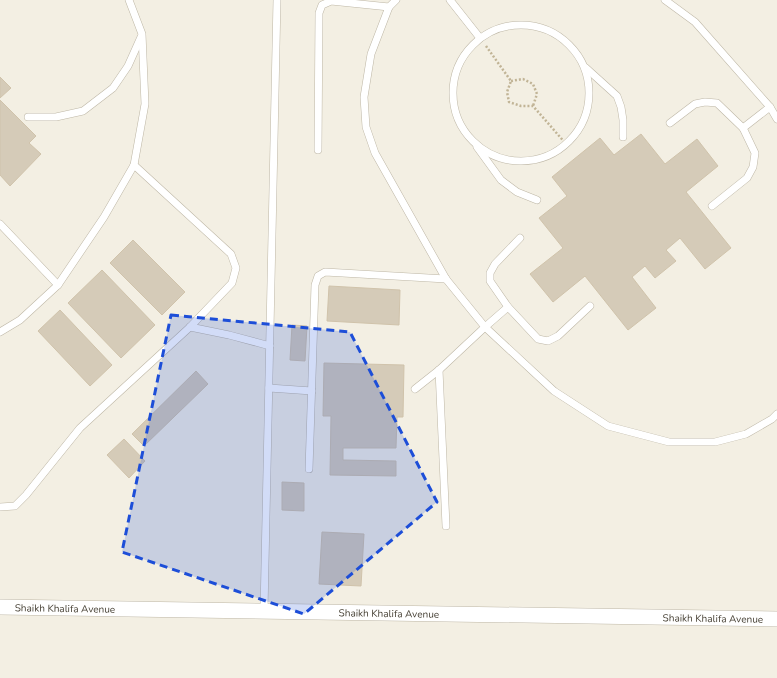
<svg xmlns="http://www.w3.org/2000/svg" width="777" height="678" font-family="'Nunito Sans',sans-serif">
  <style>
    .building { fill: #d5cbb8; stroke: #d0c3ab }
    .lines { fill: none; stroke-linecap: round; stroke-linejoin: round }
    .lane-casing { stroke: #beb7a6; stroke-width: 8 }
    .street-casing { stroke: #beb7a6; stroke-width: 16 }
    .path { stroke: #c1b496; stroke-width: 2.5; stroke-dasharray: 2 2; stroke-linecap: butt }
    .lane { stroke: #fff; stroke-width: 7 }
    .street { stroke: #fff; stroke-width: 15 }
    .marked { fill: #1d4ed8; fill-opacity: 0.2; stroke: #1d4ed8; stroke-width: 3; stroke-dasharray: 8 5; stroke-linejoin: round }
    .labels { text-anchor: middle; stroke-width: 3; stroke-linejoin: round; paint-order: stroke }
    .street-label { font-size: 10px; fill: #453f33; stroke: #fff }
  </style>
  <rect width="100%" height="100%" fill="#f3efe3"/>
  <!-- building -->
  <g class="building">
    <polygon points="0,77 11,88 0,98"/>
    <polygon points="0,100 36,136 29,143 41,154 10,186 0,175"/>
    <polygon points="641,134 665,164 697,139 718,166 686,192 731,248 705,269 680,238 666,250 676,261 655,278 645,266 632,277 656,308 628,330 585,276 553,302 530,274 563,248 539,218 567,196 552,177 600,138 614,155"/>
    <polygon points="133,240 185,292 162,315 110,263"/>
    <polygon points="102,270 155,325 121,358 68,303"/>
    <polygon points="329,286 400,290 399,325 327,321"/>
    <polygon points="60,310 112,365 90,386 38,331"/>
    <polygon points="292,325 307,326 305,361 290,360"/>
    <polygon points="324,363 404,365 403,417 397,417 396,448 343,448 343,460 396,461 396,476 330,475 331,416 323,416"/>
    <polygon points="196,371 208,384 144,446 132,434"/>
    <polygon points="124,439 145,461 129,478 107,455"/>
    <polygon points="282,482 304,483 304,511 282,510"/>
    <polygon points="322,532 364,534 361,586 319,584"/>
  </g>
  <g class="lines">
    <defs>
      <g id="lane">
        <polyline points="396,0 389,7 371,54 364,97 366,127 375,153 446,279 485,327 554,391 608,426 669,442 715,442 746,434 772,419 777,414"/>
        <polyline points="450,0 480,38"/>
        <polyline points="665,0 695,22 770,107 777,119"/>
        <circle cx="521" cy="93" r="68"/>
        <polyline points="586,68 617,96 621,107 623,120 623,137"/>
        <polyline points="28,117 56,117 83,111 113,88 128,66 141,37"/>
        <polyline points="670,123 695,104 705,102 717,103 743,128 755,153 753,167 747,178 712,206"/>
        <polyline points="743,128 770,107"/>
        <polyline points="477,147 501,180 517,192 537,200"/>
        <polyline points="318,150 319,13 322,5 331,1 389,7"/>
        <polyline points="0,224 58,285"/>
        <polyline points="520,238 495,264 490,273 490,281 508,307 538,339 548,341 558,336 590,306"/>
        <polyline points="190,327 229,335 270,346"/>
        <polyline points="0,332 20,320 58,285 104,217 134,165 145,104 142,34 129,0"/>
        <polyline points="439,370 446,526"/>
        <polyline points="269,388 312,391"/>
        <polyline points="415,389 439,370 485,327 508,307"/>
        <polyline points="309,469 315,285 318,276 325,272 446,279"/>
        <polyline points="0,507 15,506 26,495 80,428 190,327 232,283 236,268 231,254 134,165"/>
        <polyline points="264,611 277,0"/>
      </g>
      <g id="street">
        <path id="s1" d="M0,607L777,619"/>
      </g>
    </defs>
    <!-- lane casing -->
    <use href="#lane" class="lane-casing"/>
    <!-- street casing -->
    <use href="#street" class="street-casing"/>
    <!-- path -->
    <g class="path">
      <polyline points="486,46 511,81 507,92 509,102 521,106 533,106 567,145"/>
      <polyline points="511,81 523,79 533,84 537,94 533,106"/>
    </g>
    <!-- lane -->
    <use href="#lane" class="lane"/>
    <!-- street -->
    <use href="#street" class="street"/>
  </g>
  <!-- marked area -->
  <path class="marked" d="M171,315L350,332L437,502L304,614L122,552Z"/>
  <g class="labels">
    <!-- street labels -->
    <g class="street-label">
      <text dy="4" stroke="none"><textPath href="#s1" startOffset="65">Shaikh Khalifa Avenue</textPath></text>
      <text dy="4" stroke="none"><textPath href="#s1" startOffset="389">Shaikh Khalifa Avenue</textPath></text>
      <text dy="4" stroke="none"><textPath href="#s1" startOffset="713">Shaikh Khalifa Avenue</textPath></text>
    </g>
  </g>
</svg>
